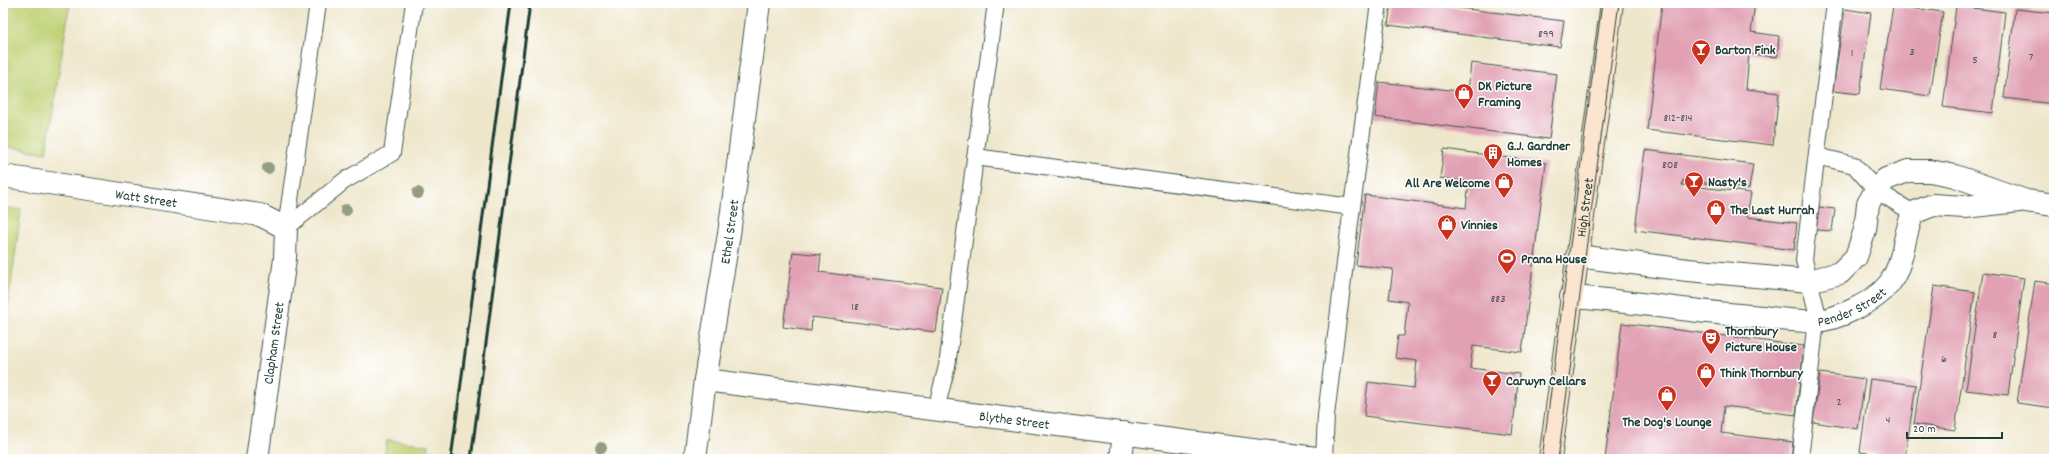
<svg xmlns="http://www.w3.org/2000/svg" width="2057" height="462" font-family="Dekko,sans-serif">
  <style>
    .green { fill: #c0d174; stroke: #708754 }
    .building { fill: #e1a0b3 }
    .lines { fill: none; stroke-linecap: round; stroke-linejoin: round }
    .lane-casing { stroke: #3e564b; stroke-width: 18 }
    .street-casing { stroke: #3e564b; stroke-width: 24 }
    .secondary-casing { stroke: #3e564b; stroke-width: 24 }
    .lane { stroke: #fff; stroke-width: 16 }
    .street { stroke: #fff; stroke-width: 22 }
    .secondary { stroke: #fce5cf; stroke-width: 22 }
    .tram { stroke: #1f3d34; stroke-width: 1 }
    .rail { stroke: #1f3d34; stroke-width: 3 }
    .tree { fill: #939e81 }
    .labels { text-anchor: middle; stroke-width: 3; stroke-linejoin: round; paint-order: stroke }
    .number-label { font-size: 12px; fill: #505654 }
    .poi-label { font-size: 14px; font-weight: bold; fill: #1f3d34; stroke: #fff; text-anchor: start }
    .street-label { font-size: 14px; fill: #1f3d34; stroke: #fff }
  </style>
  <rect width="100%" height="100%" fill="#fff"/>
  <filter id="ink" filterUnits="userSpaceOnUse"><feTurbulence type="fractalNoise" baseFrequency=".025" numOctaves="2"/><feDisplacementMap in="SourceGraphic" scale="8" xChannelSelector="R" yChannelSelector="G"/><feConvolveMatrix kernelMatrix="1 2 1 2 8 2 1 2 1" color-interpolation-filters="sRGB"/></filter>
  <filter id="wash" filterUnits="userSpaceOnUse"><feTurbulence type="fractalNoise" baseFrequency=".012" numOctaves="4" result="noise"/><feDisplacementMap in="SourceGraphic" scale="16" xChannelSelector="R" yChannelSelector="G"/><feGaussianBlur stdDeviation="0.9" result="paint"/><feColorMatrix in="noise" values="0 0 0 0 0 0 0 0 0 0 0 0 0 0 0 0 0 1.4 0 .05"/><feComposite in="paint" operator="in"/></filter>
  <g filter="url(#wash)">
    <rect width="100%" height="100%" fill="#efe7cc"/>
    <!-- green -->
    <g class="green">
      <polygon points="3,3 70,3 46,153 3,146"/>
      <polygon points="3,207 21,210 3,345"/>
      <polygon points="387,440 429,445 427,459 384,459"/>
    </g>
    <g id="blocks">
      <!-- building -->
      <g class="building">
        <polygon points="1391,3 1419,3 1564,21 1560,47 1388,25"/>
        <polygon points="1662,3 1755,3 1751,32 1779,36 1777,57 1749,54 1746,89 1779,93 1773,145 1647,130"/>
        <polygon points="1893,6 1943,12 1930,96 1880,89"/>
        <polygon points="1956,6 2005,12 1993,113 1943,107"/>
        <polygon points="1845,9 1871,13 1860,94 1833,91"/>
        <polygon points="2015,9 2054,13 2054,104 2004,98"/>
        <polygon points="1471,63 1557,74 1549,139 1375,117 1379,82 1468,92"/>
        <polygon points="1444,149 1546,163 1522,352 1473,346 1470,368 1519,374 1512,434 1364,416 1368,382 1414,388 1417,361 1395,358 1398,336 1404,336 1408,302 1389,299 1393,269 1356,265 1365,195 1466,208 1469,182 1440,178"/>
        <polygon points="1645,150 1753,164 1749,189 1683,180 1682,185 1751,193 1747,217 1797,223 1794,250 1635,230"/>
        <polygon points="1819,207 1835,209 1832,231 1816,230"/>
        <polygon points="793,252 821,255 819,272 942,287 936,332 812,317 811,331 783,327"/>
        <polygon points="1983,272 2024,278 2008,395 1966,390"/>
        <polygon points="2035,281 2054,284 2054,408 2017,403"/>
        <polygon points="1934,286 1975,292 1955,430 1914,424"/>
        <polygon points="1622,323 1804,346 1796,415 1724,406 1721,433 1793,442 1791,459 1605,459"/>
        <polygon points="1820,373 1865,379 1858,429 1813,422"/>
        <polygon points="1870,379 1916,385 1905,458 1860,452"/>
      </g>
    </g>
  </g>
  <g filter="url(#ink)">
    <use href="#blocks" fill-opacity="0" stroke="#3e564b" stroke-width="1"/>
    <g class="lines">
      <defs>
        <g id="lane">
          <polyline points="1817,156 1854,165 1876,190 1913,213"/>
          <polyline points="975,157 1352,207 1379,3"/>
          <polyline points="286,228 344,181 392,153 414,3"/>
          <polyline points="286,228 318,3"/>
          <polyline points="936,409 947,366 996,3"/>
          <polyline points="1324,459 1326,415 1352,207"/>
          <polyline points="1800,459 1817,312 1804,260 1835,3"/>
        </g>
        <g id="street">
          <path id="s1" d="M3,176L260,215L286,228L285,259L257,459"/>
          <polyline points="1577,256 1688,270 1809,281 1840,273 1856,257 1865,230 1868,204 1876,190 1886,179 1908,171 1930,171 1955,176 2026,201 2054,205"/>
          <path id="s2" d="M1571,297C1635,301 1698,313 1762,317C1780,319 1799,322 1817,321C1838,319 1875,302 1889,284C1904,264 1903,236 1913,213L1933,205L1965,207L2019,201"/>
          <path id="s3" d="M705,380L1324,459"/>
          <path id="s4" d="M695,459L705,380L729,234L759,3"/>
          <polyline points="1121,459 1124,433"/>
        </g>
        <g id="secondary">
          <path id="s5" d="M1550,459L1612,3"/>
        </g>
      </defs>
      <!-- lane casing -->
      <use href="#lane" class="lane-casing"/>
      <!-- street casing -->
      <use href="#street" class="street-casing"/>
      <!-- secondary casing -->
      <use href="#secondary" class="secondary-casing"/>
      <!-- lane -->
      <use href="#lane" class="lane"/>
      <!-- street -->
      <use href="#street" class="street"/>
      <!-- secondary -->
      <use href="#secondary" class="secondary"/>
      <!-- tram -->
      <g class="tram">
        <polyline points="1542,459 1602,3"/>
        <polyline points="1558,459 1619,3"/>
      </g>
      <!-- rail -->
      <g class="rail">
        <polyline points="451,459 511,3"/>
        <polyline points="471,459 530,3"/>
      </g>
    </g>
    <!-- trees -->
    <g class="tree">
      <circle cx="268" cy="168" r="6"/>
      <circle cx="418" cy="193" r="6"/>
      <circle cx="346" cy="210" r="6"/>
      <circle cx="601" cy="448" r="6"/>
    </g>
  </g>
  <!-- icons -->
  <defs>
    <symbol id="bar-pin" viewBox="-11 -11 22 30"><path d="M0 17L-7.5 6A9.5 9.5 0 1 1 7.5 6Z" fill="#c8321e" stroke="#fff"/><path d="M-6-5H6L.8 .8V4.5H3.5V6h-7V4.5H-.8V.8Z" fill="#fff"/></symbol>
    <symbol id="shop-pin" viewBox="-11 -11 22 30"><path d="M0 17L-7.5 6A9.5 9.5 0 1 1 7.5 6Z" fill="#c8321e" stroke="#fff"/><path d="M-5-2.5h2.3a2.7 3.5 0 0 1 5.4 0H5L5.5 6h-11ZM-1.5-2.5h3a1.5 2.3 0 0 0-3 0Z" fill="#fff"/></symbol>
    <symbol id="building-pin" viewBox="-11 -11 22 30"><path d="M0 17L-7.5 6A9.5 9.5 0 1 1 7.5 6Z" fill="#c8321e" stroke="#fff"/><path d="M-4-6H4V6H1V3H-1V6H-4ZM-2.5-4.3h1.7v1.8h-1.7ZM.8-4.3h1.7v1.8H.8ZM-2.5-1h1.7V.8h-1.7ZM.8-1h1.7V.8H.8Z" fill="#fff"/></symbol>
    <symbol id="stadium-pin" viewBox="-11 -11 22 30"><path d="M0 17L-7.5 6A9.5 9.5 0 1 1 7.5 6Z" fill="#c8321e" stroke="#fff"/><path d="M0-5a6.5 5 0 1 0 0 10a6.5 5 0 1 0 0-10ZM-3.5-1.8h7v3.6h-7Z" fill="#fff"/></symbol>
    <symbol id="theatre-pin" viewBox="-11 -11 22 30"><path d="M0 17L-7.5 6A9.5 9.5 0 1 1 7.5 6Z" fill="#c8321e" stroke="#fff"/><path d="M-5-5.5Q0-4 5-5.5V0Q5 5 0 6Q-5 5-5 0ZM-3.3-2.5H-1v1.5H-3.3ZM1-2.5H3.3v1.5H1ZM-2.8 1Q0 5.5 2.8 1Z" fill="#fff"/></symbol>
  </defs>
  <g fill-rule="evenodd">
    <use href="#bar-pin" x="1690" y="38" width="22" height="30"/>
    <use href="#shop-pin" x="1453" y="82" width="22" height="30"/>
    <use href="#building-pin" x="1482" y="142" width="22" height="30"/>
    <use href="#bar-pin" x="1683" y="170" width="22" height="30"/>
    <use href="#shop-pin" x="1493" y="171" width="22" height="30"/>
    <use href="#shop-pin" x="1705" y="198" width="22" height="30"/>
    <use href="#shop-pin" x="1436" y="213" width="22" height="30"/>
    <use href="#stadium-pin" x="1496" y="247" width="22" height="30"/>
    <use href="#theatre-pin" x="1700" y="327" width="22" height="30"/>
    <use href="#shop-pin" x="1695" y="361" width="22" height="30"/>
    <use href="#bar-pin" x="1481" y="369" width="22" height="30"/>
    <use href="#shop-pin" x="1656" y="384" width="22" height="30"/>
  </g>
  <g class="labels">
    <!-- number labels -->
    <g class="number-label">
      <text x="1546" y="37">899</text>
      <text x="1912" y="55">3</text>
      <text x="1852" y="56">1</text>
      <text x="2031" y="60">7</text>
      <text x="1975" y="63">5</text>
      <text x="1678" y="121">812-814</text>
      <text x="1670" y="168">808</text>
      <text x="1498" y="302">883</text>
      <text x="855" y="310">18</text>
      <text x="1995" y="338">8</text>
      <text x="1944" y="362">6</text>
      <text x="1839" y="405">2</text>
      <text x="1888" y="423">4</text>
    </g>
    <!-- poi labels -->
    <g class="poi-label">
      <text x="1715" y="54">Barton Fink</text>
      <text x="1478" y="90">DK Picture<tspan x="1478" dy="16">Framing</tspan></text>
      <text x="1507" y="150">G.J. Gardner<tspan x="1507" dy="16">Homes</tspan></text>
      <text x="1708" y="186">Nasty's</text>
      <text x="1490" y="187" text-anchor="end">All Are Welcome</text>
      <text x="1730" y="214">The Last Hurrah</text>
      <text x="1461" y="229">Vinnies</text>
      <text x="1521" y="263">Prana House</text>
      <text x="1725" y="335">Thornbury<tspan x="1725" dy="16">Picture House</tspan></text>
      <text x="1720" y="377">Think Thornbury</text>
      <text x="1506" y="385">Carwyn Cellars</text>
      <text x="1667" y="426" text-anchor="middle">The Dog's Lounge</text>
    </g>
    <!-- street labels -->
    <g class="street-label">
      <text dy="5" stroke="none"><textPath href="#s1" startOffset="145">Watt Street</textPath></text>
      <text dy="5" stroke="none"><textPath href="#s5" startOffset="254">High Street</textPath></text>
      <text dy="5" stroke="none"><textPath href="#s4" startOffset="230">Ethel Street</textPath></text>
      <text dy="5" stroke="none"><textPath href="#s2" startOffset="285">Pender Street</textPath></text>
      <text transform="translate(273 343) rotate(-82)" y="5">Clapham Street</text>
      <text dy="5" stroke="none"><textPath href="#s3" startOffset="312">Blythe Street</textPath></text>
    </g>
  </g>
  <!-- margin -->
  <rect width="2057" height="462" fill="none" stroke="#fff" stroke-width="16"/>
  <!-- scale -->
  <path d="M1907 432v6h95v-6" fill="none" stroke="#1f3d34" stroke-width="2"/>
  <text x="1913" y="432" font-size="12" fill="#1f3d34" stroke="#ffffff" stroke-width="3" paint-order="stroke">20 m</text>
</svg>
